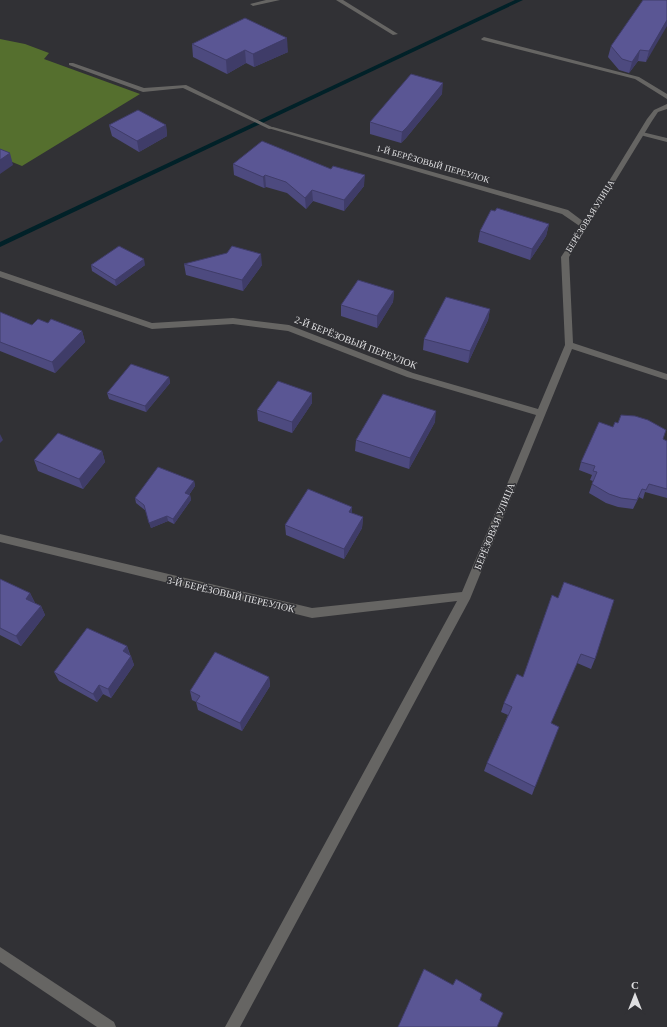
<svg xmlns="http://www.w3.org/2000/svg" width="667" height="1027" font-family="Georgia,serif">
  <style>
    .forest { fill: #556f2e }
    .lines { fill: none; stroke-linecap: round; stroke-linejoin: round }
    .stream { fill: #012128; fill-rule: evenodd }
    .lane { fill: #666563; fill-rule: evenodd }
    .street { fill: #666563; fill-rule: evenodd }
    .wall { fill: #4d4a7f }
    .shaded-wall { fill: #3f3c68 }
    .building { fill: #5a5694; stroke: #3f3c68 }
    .labels { text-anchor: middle; stroke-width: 3; stroke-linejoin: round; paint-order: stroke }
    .far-street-label { font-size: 9px; fill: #dfdfe1; stroke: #313135 }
    .street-label { font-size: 10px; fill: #dfdfe1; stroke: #313135 }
  </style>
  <rect width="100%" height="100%" fill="#313135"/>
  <!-- forest -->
  <polygon class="forest" points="0,39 25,44 49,53 44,59 140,94 22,166 0,157"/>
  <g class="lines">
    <!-- stream -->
    <polygon class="stream" points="515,0 523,0 0,247 0,242"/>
    <!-- lane -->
    <g class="lane">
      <polygon points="484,37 639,77 667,94 667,99 635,79 482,40 481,39"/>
      <polygon points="69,63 73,63 144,88 186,85 274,128 269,129 183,88 143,92 69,65"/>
      <polygon points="642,132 667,138 667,142 640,135 640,133"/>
    </g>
    <!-- street -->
    <g class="street">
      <polygon points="266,0 280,0 253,6 250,4"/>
      <polygon points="336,0 343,0 398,34 393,35"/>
      <polygon points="667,104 667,109 658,112 652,121 569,257 573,343 667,374 667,380 572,349 470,599 240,1027 225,1027 457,601 312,618 0,542 0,534 312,608 462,592 536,415 407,377 288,331 233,324 152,329 0,277 0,271 152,323 233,318 289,325 413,373 538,409 565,345 561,257 581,227 562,214 268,128 273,127 568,210 584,222 647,119 654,110"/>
      <polygon points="0,947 114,1022 116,1027 97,1027 0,962"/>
    </g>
  </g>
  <!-- wall -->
  <g class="wall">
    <polygon points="667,0 646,62 638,61 629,73 619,70 608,57 611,46"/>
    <polygon points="192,44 288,52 254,67 246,63 227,74 193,57"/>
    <polygon points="442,94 406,138 401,143 370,134 370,122"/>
    <polygon points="109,125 166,125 167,136 139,152 112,136"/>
    <polygon points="233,164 364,186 344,211 313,201 306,209 287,193 266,187 264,188 234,175"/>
    <polygon points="549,224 546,236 530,260 478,242 480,231"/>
    <polygon points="184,264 262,265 243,291 186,275"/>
    <polygon points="91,265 145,265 116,286 92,271"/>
    <polygon points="394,291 393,302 377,328 341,316 341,305"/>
    <polygon points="490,309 488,320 468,363 423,350 424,339"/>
    <polygon points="0,312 32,325 48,323 82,331 85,342 55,373 0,351"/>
    <polygon points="169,377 170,383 146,412 109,399 107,393"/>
    <polygon points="312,393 312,403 292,433 258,421 257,410"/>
    <polygon points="435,422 409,469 355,451 356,440"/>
    <polygon points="613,427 667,441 667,498 645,492 643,499 639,497 633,509 618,507 606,503 589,493 593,481 590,480 592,475 579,470 581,462"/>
    <polygon points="102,451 105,462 83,489 38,471 34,460"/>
    <polygon points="194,481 195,486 189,495 190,495 191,500 174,524 168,521 151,528 146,511 136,503 135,498"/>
    <polygon points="352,513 363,517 362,528 344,559 286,535 285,525"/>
    <polygon points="0,579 30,593 35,603 41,606 45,615 21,646 0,635"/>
    <polygon points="552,595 595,659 591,669 577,663 551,723 535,787 532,795 484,771 487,763 508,715 501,712 504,703 523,677"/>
    <polygon points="127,646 134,665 111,698 103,694 97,702 59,681 54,672"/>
    <polygon points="269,677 270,686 242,731 198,710 196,702 192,700 190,691"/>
  </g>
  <!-- shaded-wall -->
  <g class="shaded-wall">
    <polygon points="667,20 667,26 646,62 649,51"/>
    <polygon points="287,38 288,52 254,67 253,54"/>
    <polygon points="245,50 246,63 227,74 226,60"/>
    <polygon points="640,50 638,61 629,73 632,62"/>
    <polygon points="443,83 442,94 406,138 401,143 402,132"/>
    <polygon points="166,125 167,136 139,152 137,141"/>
    <polygon points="10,153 13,165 0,174 0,160"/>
    <polygon points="265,175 266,187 264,188 263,177"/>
    <polygon points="365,175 364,186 344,211 344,200"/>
    <polygon points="312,190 313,201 306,209 305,198"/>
    <polygon points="549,224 546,236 530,260 532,249"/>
    <polygon points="261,254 262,265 243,291 242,280"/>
    <polygon points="144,259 145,265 116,286 115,280"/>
    <polygon points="394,291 393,302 377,328 377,316"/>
    <polygon points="490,309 488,320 468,363 470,351"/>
    <polygon points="82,331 85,342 55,373 52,362"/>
    <polygon points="169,377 170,383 146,412 145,406"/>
    <polygon points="312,393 312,403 292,433 292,422"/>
    <polygon points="436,411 435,422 409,469 410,458"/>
    <polygon points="0,434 3,440 0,443"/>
    <polygon points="102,451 105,462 83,489 79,479"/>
    <polygon points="194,481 195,486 186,499 185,493"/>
    <polygon points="190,495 191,500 174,524 173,519"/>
    <polygon points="352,507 352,517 349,512"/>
    <polygon points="167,516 168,521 151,528 149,523"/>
    <polygon points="363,517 362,528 344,559 344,549"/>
    <polygon points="30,593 35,603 26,599"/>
    <polygon points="41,606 45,615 21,646 16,636"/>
    <polygon points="127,646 130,656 123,651"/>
    <polygon points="131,656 134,665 111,698 108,689"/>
    <polygon points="269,677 270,686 242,731 240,723"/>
    <polygon points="99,685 103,694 97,702 93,694"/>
  </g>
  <!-- building -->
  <g class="building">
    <polygon points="643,0 667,0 667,20 649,51 640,50 632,62 622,59 611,46"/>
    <polygon points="245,18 287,38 253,54 245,50 226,60 192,44"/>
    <polygon points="411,74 443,83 407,127 402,132 370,122"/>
    <polygon points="138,110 166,125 137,141 109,125"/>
    <polygon points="262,141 331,169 333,166 365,175 344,200 312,190 305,198 286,182 265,175 263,177 233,164"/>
    <polygon points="0,149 10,153 0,160"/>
    <polygon points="497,208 549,224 532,249 480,231 491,210 495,211"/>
    <polygon points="119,246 144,259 115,280 91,265"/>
    <polygon points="232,246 261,254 242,280 184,264 227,253"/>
    <polygon points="358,280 394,291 377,316 341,305"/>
    <polygon points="446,297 490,309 470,351 424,339"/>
    <polygon points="0,312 32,325 38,319 48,323 51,319 82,331 52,362 0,342"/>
    <polygon points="131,364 169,377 145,406 107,393"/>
    <polygon points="278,381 312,393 292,422 257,410"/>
    <polygon points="383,394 436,411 410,458 356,440"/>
    <polygon points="621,415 635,416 648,420 666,430 663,439 667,441 667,489 649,484 646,490 642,489 637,500 621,498 609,494 592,484 597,472 593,471 595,466 581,462 599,422 613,427 615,422 618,423"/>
    <polygon points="58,433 102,451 79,479 34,460"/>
    <polygon points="158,467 194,481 185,493 190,495 173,519 167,516 149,523 144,505 135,498"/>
    <polygon points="308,489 352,507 349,512 363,517 344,549 285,525"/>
    <polygon points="0,579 30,593 26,599 41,606 16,636 0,628"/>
    <polygon points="564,582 614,600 595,659 581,654 551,723 559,727 535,787 487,763 512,707 504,703 517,674 523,677 552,595 558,598"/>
    <polygon points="87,628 127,646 123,651 131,656 108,689 99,685 93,694 54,672"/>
    <polygon points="215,652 269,677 240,723 196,702 200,696 190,691"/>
    <polygon points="424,969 453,985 456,979 482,994 480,1000 503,1013 497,1027 398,1027"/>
  </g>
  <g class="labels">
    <!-- far-street labels -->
    <g class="far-street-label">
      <text transform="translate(433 164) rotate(16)" y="3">1-Й БЕРЁЗОВЫЙ ПЕРЕУЛОК</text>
      <text transform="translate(590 216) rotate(-58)" y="3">БЕРЁЗОВАЯ УЛИЦА</text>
    </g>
    <!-- street labels -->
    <g class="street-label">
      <text transform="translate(356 342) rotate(21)" y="4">2-Й БЕРЁЗОВЫЙ ПЕРЕУЛОК</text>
      <text transform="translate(494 526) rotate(-68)" y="4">БЕРЁЗОВАЯ УЛИЦА</text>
      <text transform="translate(231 594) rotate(13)" y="4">3-Й БЕРЁЗОВЫЙ ПЕРЕУЛОК</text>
    </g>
  </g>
  <!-- north arrow -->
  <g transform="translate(635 995)" stroke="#313135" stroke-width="3" paint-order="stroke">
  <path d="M0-3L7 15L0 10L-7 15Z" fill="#dfdfe1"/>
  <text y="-6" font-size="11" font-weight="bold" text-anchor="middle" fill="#dfdfe1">С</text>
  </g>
</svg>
